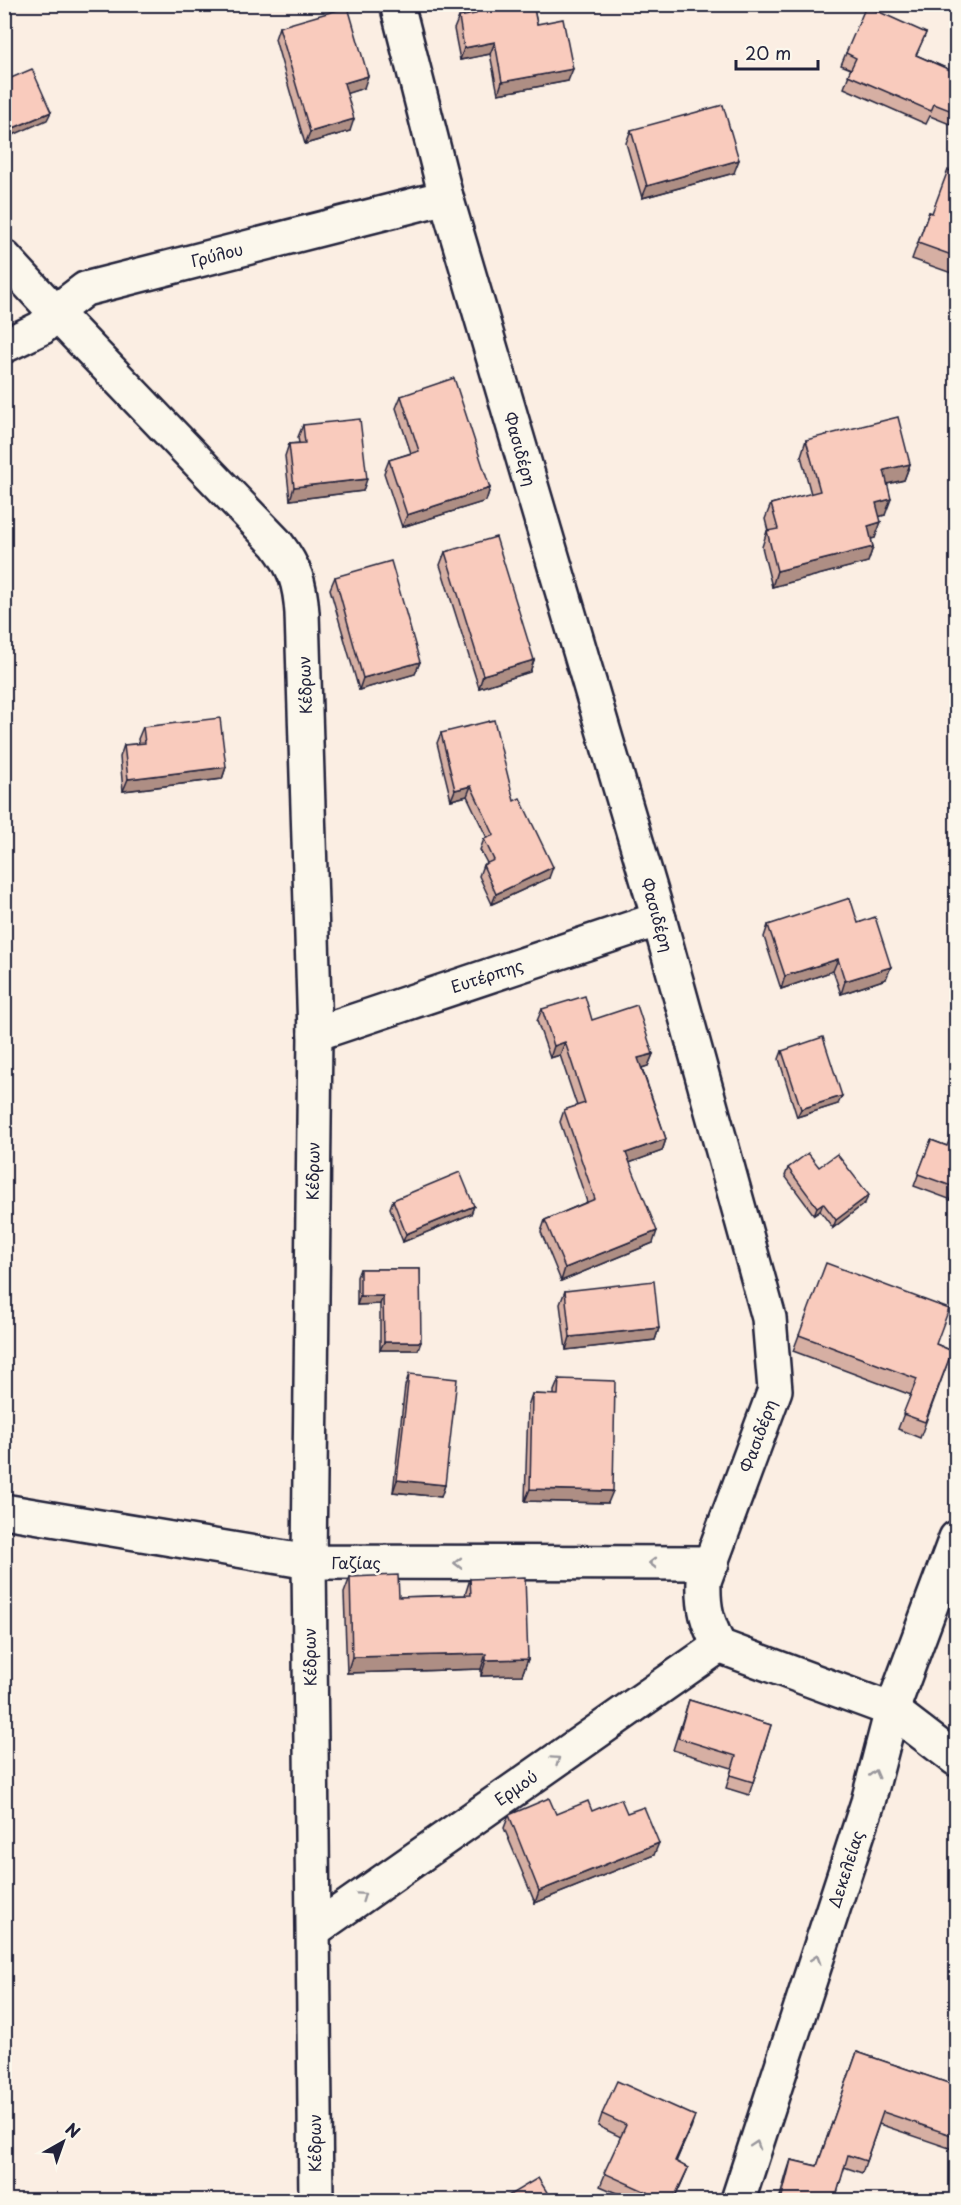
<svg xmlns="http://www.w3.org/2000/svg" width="961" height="2205" font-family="'Playpen Sans',sans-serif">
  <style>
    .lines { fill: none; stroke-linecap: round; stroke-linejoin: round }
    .minor-casing { stroke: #22223b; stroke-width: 38 }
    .minor { stroke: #fbf7ec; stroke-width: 33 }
    .wall { fill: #d6afa3; stroke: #22223b; stroke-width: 1.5 }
    .shaded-wall { fill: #ae8e84; stroke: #22223b; stroke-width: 1.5 }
    .building { fill: #f9cbbd; stroke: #22223b; stroke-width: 1.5 }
    .oneway { stroke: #99979c }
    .labels { text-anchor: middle; stroke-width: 5; stroke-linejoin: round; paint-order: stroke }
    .street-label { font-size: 16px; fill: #22223b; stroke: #fbf7ec }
  </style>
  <rect width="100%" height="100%" fill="#fbeee3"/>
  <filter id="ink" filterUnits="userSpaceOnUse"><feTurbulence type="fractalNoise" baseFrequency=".0167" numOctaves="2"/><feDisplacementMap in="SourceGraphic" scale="12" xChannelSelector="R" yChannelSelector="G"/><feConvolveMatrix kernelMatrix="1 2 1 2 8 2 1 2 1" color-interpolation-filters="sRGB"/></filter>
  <g filter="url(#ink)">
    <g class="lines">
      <defs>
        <g id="minor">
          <path d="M397,4L446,197L659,919L769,1318L775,1390L704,1581C703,1609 707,1621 719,1646L892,1710L956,1759"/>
          <path d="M4,257L64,322L277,544C295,568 300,583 302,613L315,1034L309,1562L316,2200"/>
          <polyline points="4,346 41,328 68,302 85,289 446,197"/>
          <polyline points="315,1034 659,919"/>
          <polyline points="4,1511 309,1562 712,1563"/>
          <polyline points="314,1930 719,1646"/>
          <polyline points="738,2200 868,1802 892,1710 956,1538"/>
        </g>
      </defs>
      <!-- minor casing -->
      <use href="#minor" class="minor-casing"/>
      <!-- minor -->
      <use href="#minor" class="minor"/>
    </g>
    <!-- wall -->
    <g class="wall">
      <polygon points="465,4 533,4 537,24 568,81 498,94 490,54 460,60 454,29 459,17 468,15"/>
      <polygon points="279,27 364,88 347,93 350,131 305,144 275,39"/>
      <polygon points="926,33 916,55 957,73 957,127 930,116 926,124 844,88 851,69 841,65 846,53"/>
      <polygon points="631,130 734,173 642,198 626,143"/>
      <polygon points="957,173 957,275 912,259 929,212 932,213"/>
      <polygon points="401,396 490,488 486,501 402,527 384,473 389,460 411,453 396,408"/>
      <polygon points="303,425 363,491 290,500 285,456 289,444 299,443 298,437"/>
      <polygon points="806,440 910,464 904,480 887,484 885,515 879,516 875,538 871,539 873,547 868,562 772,587 762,547 767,531 768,531 765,519 771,504 811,494 801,456"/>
      <polygon points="445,552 534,660 530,672 479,688 440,565"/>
      <polygon points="335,577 420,662 415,674 359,690 330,589"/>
      <polygon points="143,727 226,767 222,779 123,791 120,757 124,745 139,744 138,739"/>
      <polygon points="441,733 514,801 549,878 492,904 479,876 483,865 487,863 480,850 484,839 487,838 467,796 451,800 437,743"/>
      <polygon points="858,923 886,979 841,994 833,971 781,989 764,937 768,925"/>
      <polygon points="542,1009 592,1020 653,1054 648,1066 642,1068 666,1139 662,1151 629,1163 653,1243 561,1281 541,1232 545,1220 587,1202 560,1122 564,1110 577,1106 560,1055 550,1058 537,1021"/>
      <polygon points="782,1051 838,1104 797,1117 779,1059"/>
      <polygon points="957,1132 957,1202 914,1186 931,1140 947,1146"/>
      <polygon points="819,1167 865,1203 833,1228 820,1211 814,1215 785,1176 788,1168"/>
      <polygon points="393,1200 474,1206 471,1214 403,1242 390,1208"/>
      <polygon points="360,1269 420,1269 418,1350 380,1350 380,1304 357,1305 357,1277"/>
      <polygon points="565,1291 659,1328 655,1340 566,1350 560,1304"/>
      <polygon points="799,1335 936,1344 952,1351 920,1438 898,1429 911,1395 793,1351"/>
      <polygon points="409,1374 445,1485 441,1497 393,1492 405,1386"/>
      <polygon points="559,1379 608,1503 525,1501 528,1406 532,1394 554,1395 554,1391"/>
      <polygon points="350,1577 399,1597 465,1595 470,1579 528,1659 522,1675 481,1676 481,1669 347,1673 344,1593"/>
      <polygon points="957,1687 957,1699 953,1696"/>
      <polygon points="689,1700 771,1725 749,1795 726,1788 732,1768 673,1750"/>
      <polygon points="592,1811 627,1813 654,1855 535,1903 504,1828 509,1815 556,1814"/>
      <polygon points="857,2052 957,2086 957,2148 955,2150 879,2124 862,2173 844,2167 835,2200 779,2200 787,2172 791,2160 817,2166"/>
      <polygon points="602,2114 695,2116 676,2162 688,2168 674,2200 633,2200 600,2186 621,2137 598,2126"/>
    </g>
    <!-- shaded-wall -->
    <g class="shaded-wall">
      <polygon points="495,42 490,54 460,60 464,48"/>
      <polygon points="573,69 568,81 498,94 502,82"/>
      <polygon points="368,76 364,88 339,96 344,83"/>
      <polygon points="51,112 47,120 4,139 4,132"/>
      <polygon points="354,119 350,131 305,144 310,132"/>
      <polygon points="739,160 734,173 642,198 647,186"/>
      <polygon points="910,464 904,480 878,486 884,470"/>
      <polygon points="367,479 363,491 290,500 294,487"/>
      <polygon points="490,488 486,501 402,527 407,515"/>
      <polygon points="891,499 885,515 870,519 876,503"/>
      <polygon points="881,522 875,538 862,541 868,526"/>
      <polygon points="873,547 868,562 772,587 777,571"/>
      <polygon points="534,660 530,672 479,688 483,675"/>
      <polygon points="420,662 415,674 359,690 363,678"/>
      <polygon points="226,767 222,779 123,791 128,779"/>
      <polygon points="471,786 467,796 451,800 455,790"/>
      <polygon points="553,867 549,878 492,904 496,894"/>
      <polygon points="838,959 833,971 781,989 785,976"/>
      <polygon points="891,967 886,979 841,994 845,981"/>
      <polygon points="565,1042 560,1055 550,1058 554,1046"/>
      <polygon points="653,1054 648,1066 634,1070 638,1058"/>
      <polygon points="842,1096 838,1104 797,1117 801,1109"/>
      <polygon points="666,1139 662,1151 621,1166 626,1153"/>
      <polygon points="869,1195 865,1203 833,1228 836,1220"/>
      <polygon points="823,1203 820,1211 814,1215 817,1207"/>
      <polygon points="474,1206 471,1214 403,1242 406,1234"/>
      <polygon points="657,1231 653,1243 561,1281 565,1268"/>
      <polygon points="360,1296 383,1296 380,1304 357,1305"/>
      <polygon points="659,1328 655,1340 566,1350 570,1337"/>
      <polygon points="384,1342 421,1342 418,1350 380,1350"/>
      <polygon points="397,1480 445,1485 441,1497 393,1492"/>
      <polygon points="530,1489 613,1491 608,1503 525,1501"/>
      <polygon points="486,1654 481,1669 347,1673 352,1657"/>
      <polygon points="528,1659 522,1675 481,1676 486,1660"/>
      <polygon points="659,1843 654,1855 535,1903 539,1891"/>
      <polygon points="695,2116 691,2128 670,2174 675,2161"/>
      <polygon points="688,2168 674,2200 673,2200"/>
    </g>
    <!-- building -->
    <g class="building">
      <polygon points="473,4 533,4 537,24 563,19 573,69 502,82 495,42 464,48 459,17 476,14"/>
      <polygon points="866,6 926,33 916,55 957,73 957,113 934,104 931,111 848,75 856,58 846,53"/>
      <polygon points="348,7 368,76 344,83 354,119 310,132 279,27"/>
      <polygon points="32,69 51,112 4,132 4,81"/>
      <polygon points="723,105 739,160 647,186 631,130"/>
      <polygon points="948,170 957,173 957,257 918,243 929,212 932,213"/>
      <polygon points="454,378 490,488 407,515 389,460 419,451 401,396"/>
      <polygon points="898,417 910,464 884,470 891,499 876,503 881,522 868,526 873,547 777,571 767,531 778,529 771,504 820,491 806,440"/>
      <polygon points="360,419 367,479 294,487 289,444 305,443 303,425"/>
      <polygon points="496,537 534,660 483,675 445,552"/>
      <polygon points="391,561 420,662 363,678 335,577"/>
      <polygon points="220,718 226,767 128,779 124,745 145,743 143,727"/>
      <polygon points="494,720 514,801 520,798 553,867 496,894 483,865 494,860 484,839 494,835 471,786 455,790 441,733"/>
      <polygon points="850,898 858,923 875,917 891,967 845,981 838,959 785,976 768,925"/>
      <polygon points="585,996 592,1020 637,1005 653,1054 638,1058 666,1139 626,1153 657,1231 565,1268 545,1220 595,1199 564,1110 585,1103 565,1042 554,1046 542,1009"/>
      <polygon points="823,1037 842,1096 801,1109 782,1051"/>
      <polygon points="953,1131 957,1132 957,1188 918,1174 931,1140 947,1146"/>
      <polygon points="808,1153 819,1167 837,1154 869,1195 836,1220 823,1203 817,1207 788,1168"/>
      <polygon points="460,1172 474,1206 406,1234 393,1200"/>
      <polygon points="826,1263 949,1309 936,1344 952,1351 925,1422 903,1414 917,1379 799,1335"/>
      <polygon points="360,1269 420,1269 421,1342 384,1342 383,1296 360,1296"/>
      <polygon points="654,1281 659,1328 570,1337 565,1291"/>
      <polygon points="409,1374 457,1379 445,1485 397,1480"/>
      <polygon points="559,1379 615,1381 613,1491 530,1489 532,1394 558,1395"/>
      <polygon points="398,1575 399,1597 471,1595 470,1579 525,1577 528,1659 486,1660 486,1654 352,1657 350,1577"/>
      <polygon points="689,1700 771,1725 753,1782 730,1775 736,1756 678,1738"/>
      <polygon points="549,1798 556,1814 588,1801 592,1811 621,1799 627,1813 644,1807 659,1843 539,1891 509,1815"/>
      <polygon points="857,2052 957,2086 957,2137 883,2112 866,2161 848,2155 835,2200 781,2200 791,2160 817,2166"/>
      <polygon points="617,2081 695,2116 675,2161 688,2168 673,2200 664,2200 604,2173 626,2125 602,2114"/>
      <polygon points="538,2178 552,2200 501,2200"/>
    </g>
    <!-- one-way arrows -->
    <defs><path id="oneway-chevron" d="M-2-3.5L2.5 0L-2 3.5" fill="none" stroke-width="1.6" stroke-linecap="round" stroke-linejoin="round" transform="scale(1.5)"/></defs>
    <g class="oneway">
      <use href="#oneway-chevron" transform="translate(458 1563) rotate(-180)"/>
      <use href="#oneway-chevron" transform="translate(653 1563) rotate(-180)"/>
      <use href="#oneway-chevron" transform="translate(556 1760) rotate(-35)"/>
      <use href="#oneway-chevron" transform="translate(875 1774) rotate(-75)"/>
      <use href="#oneway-chevron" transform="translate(362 1896) rotate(-35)"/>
      <use href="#oneway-chevron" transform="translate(816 1959) rotate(-72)"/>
      <use href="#oneway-chevron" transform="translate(756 2145) rotate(-72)"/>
    </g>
  </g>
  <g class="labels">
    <!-- street labels -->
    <g class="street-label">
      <text transform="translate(217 255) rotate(-14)" y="6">Γρύλου</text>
      <text transform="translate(520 449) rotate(74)" y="6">Φασιδέρη</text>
      <text transform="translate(305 685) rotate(-92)" y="6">Κέδρων</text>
      <text transform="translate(657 915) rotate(74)" y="6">Φασιδέρη</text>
      <text transform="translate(487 976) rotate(-18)" y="6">Ευτέρπης</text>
      <text transform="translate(313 1171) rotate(-89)" y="6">Κέδρων</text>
      <text transform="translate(758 1436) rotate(-70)" y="6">Φασιδέρη</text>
      <text x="356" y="1569">Γαζίας</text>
      <text transform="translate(310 1657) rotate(-91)" y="6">Κέδρων</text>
      <text transform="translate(516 1788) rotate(-35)" y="6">Ερμού</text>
      <text transform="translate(846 1869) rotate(-72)" y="6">Δεκελείας</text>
      <text transform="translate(315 2143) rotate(-90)" y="6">Κέδρων</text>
    </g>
  </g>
  <!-- margin -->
  <rect width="961" height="2205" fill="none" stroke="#fbf7ec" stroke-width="24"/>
  <rect x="12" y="12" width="937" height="2181" fill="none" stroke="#22223b" stroke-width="2" filter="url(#ink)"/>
  <!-- north arrow -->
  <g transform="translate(63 2142) rotate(40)" stroke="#fbf7ec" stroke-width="4.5" paint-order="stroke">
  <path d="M0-4.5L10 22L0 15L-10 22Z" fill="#22223b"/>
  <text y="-9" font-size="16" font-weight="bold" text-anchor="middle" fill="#22223b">N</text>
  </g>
  <!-- scale -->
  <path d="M736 60v9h82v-9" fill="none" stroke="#22223b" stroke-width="3"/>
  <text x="745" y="60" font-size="18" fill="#22223b" stroke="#fbf7ec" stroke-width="4.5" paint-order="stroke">20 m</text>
</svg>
